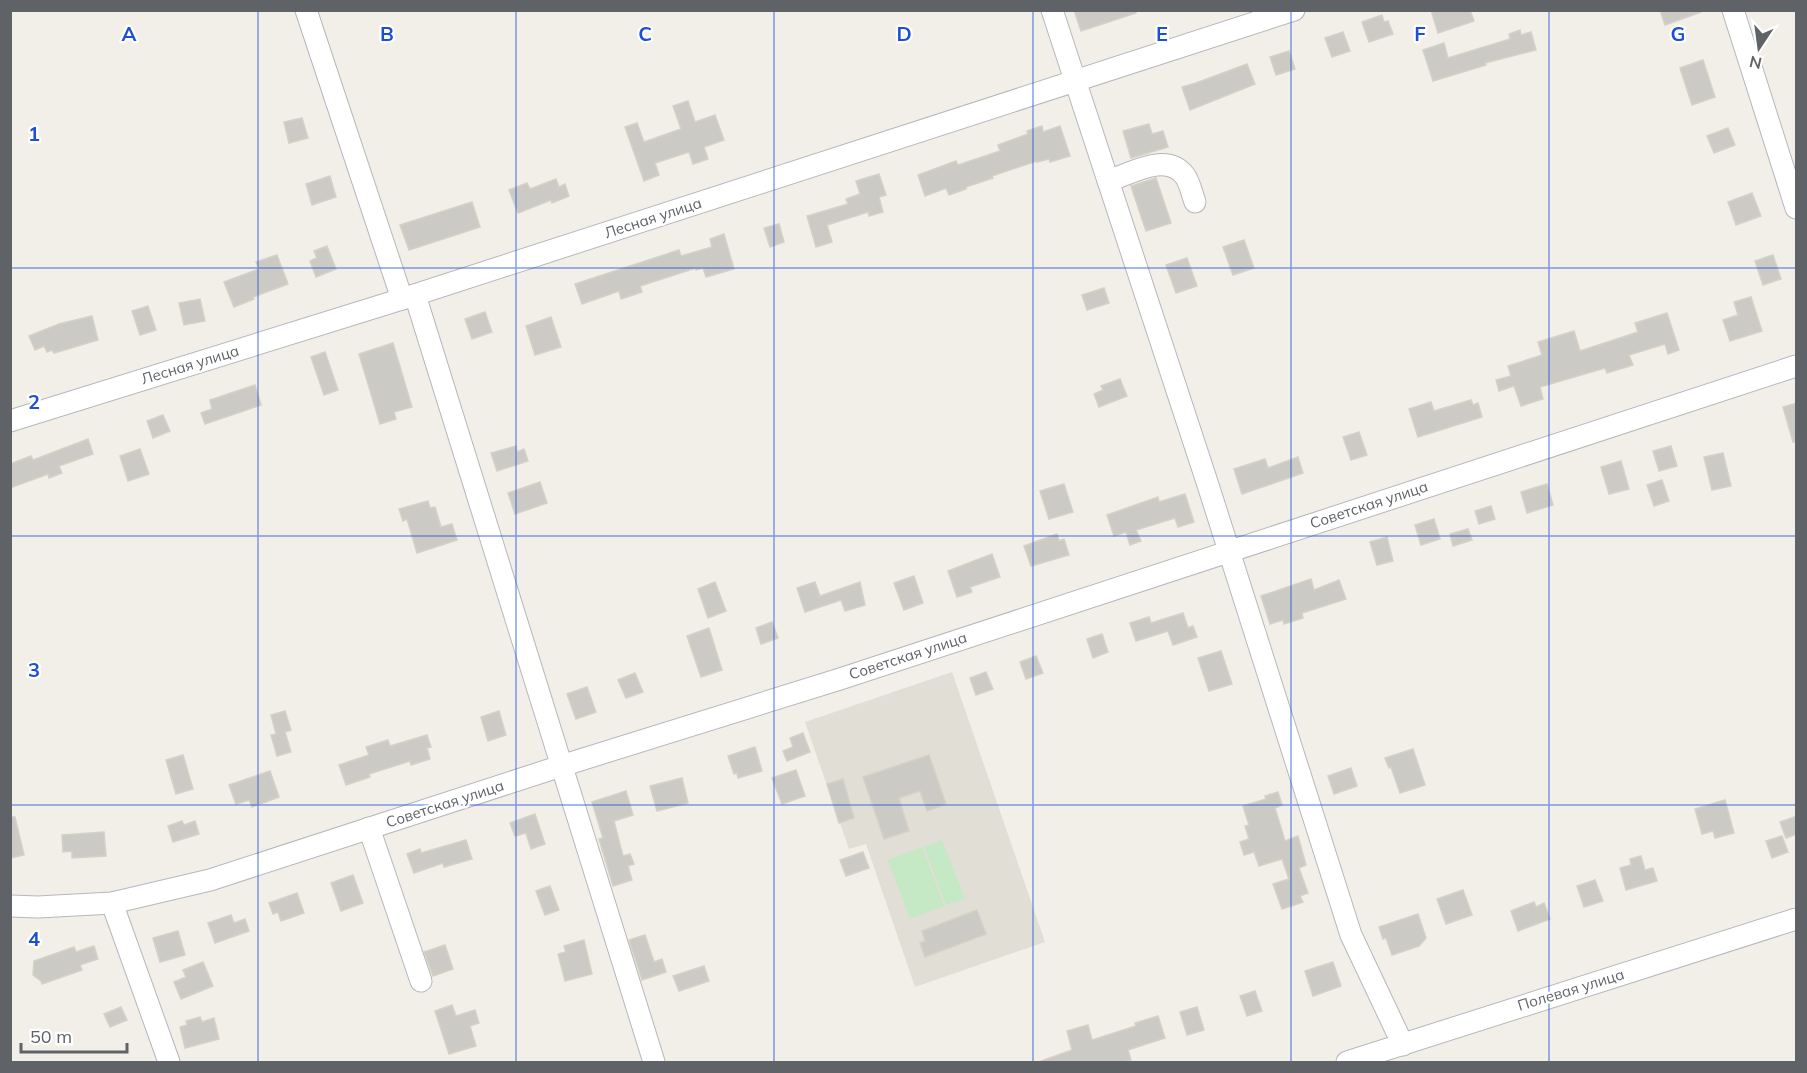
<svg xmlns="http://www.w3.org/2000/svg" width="1807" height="1073" font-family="Mulish,sans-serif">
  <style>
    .education { fill: #e1ded6 }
    .green { fill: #c5e8c5 }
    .building { fill: #cccac5; stroke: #d6d1c6; stroke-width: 1.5 }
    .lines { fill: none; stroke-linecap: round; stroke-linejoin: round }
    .minor-casing { stroke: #b5b8bc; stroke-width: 23 }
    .minor { stroke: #fff; stroke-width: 21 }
    .grid { fill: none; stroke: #1d4ed8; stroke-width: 1.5; stroke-opacity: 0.55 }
    .labels { text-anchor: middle; stroke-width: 4.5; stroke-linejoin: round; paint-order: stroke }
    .street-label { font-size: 15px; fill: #5f6368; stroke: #fff }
    .grid-label { font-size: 20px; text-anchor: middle; font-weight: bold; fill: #1d4ed8; stroke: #fff; stroke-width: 4.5; stroke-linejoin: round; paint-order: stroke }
  </style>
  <rect width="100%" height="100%" fill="#f1efe8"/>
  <!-- education -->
  <polygon class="education" points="952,672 1045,942 915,987 866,844 849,849 805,722"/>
  <!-- green -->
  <g class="green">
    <polygon points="942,840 965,898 946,905 924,847"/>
    <polygon points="922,847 944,906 910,919 888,860"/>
  </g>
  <!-- building -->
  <g class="building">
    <polygon points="1074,10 1136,10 1136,13 1081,31"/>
    <polygon points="1431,10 1470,10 1474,21 1438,33"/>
    <polygon points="1660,10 1700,10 1701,12 1665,25"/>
    <polygon points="1382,15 1384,22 1388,21 1393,34 1369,42 1362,22"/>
    <polygon points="1520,30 1521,35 1531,32 1536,50 1485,63 1486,65 1433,81 1423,50 1444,43 1448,58 1510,39 1509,34"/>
    <polygon points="1343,32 1350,51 1332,57 1325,38"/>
    <polygon points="1289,51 1295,69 1276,75 1270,57"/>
    <polygon points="1703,60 1715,97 1692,105 1680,68"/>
    <polygon points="1247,64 1255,84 1190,110 1182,87 1196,83"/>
    <polygon points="688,101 695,122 715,115 724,140 704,147 708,159 693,164 689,152 655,163 659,175 644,181 625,127 637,123 644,142 681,129 673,106"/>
    <polygon points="302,118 308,138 289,143 284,122"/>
    <polygon points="1149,124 1152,134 1163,131 1168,147 1131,158 1123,131"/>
    <polygon points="1042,126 1043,132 1060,126 1070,156 1050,162 1049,159 1037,162 1037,161 992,176 993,178 966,187 966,189 949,195 946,188 925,196 918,175 956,161 958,165 1000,151 998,145 1028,134 1027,131"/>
    <polygon points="1728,128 1735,145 1714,153 1707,136"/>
    <polygon points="879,174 886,195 879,197 883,212 869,216 868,212 827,225 832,242 816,247 807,216 848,204 846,199 860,194 856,181"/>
    <polygon points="330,176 336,197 312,205 306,184"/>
    <polygon points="1156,178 1171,223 1146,231 1131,186"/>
    <polygon points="556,179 559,187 565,184 569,196 552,203 551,200 518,213 509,190 527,183 530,189"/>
    <polygon points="1752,193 1761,216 1736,225 1728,202"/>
    <polygon points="472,202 480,227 409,250 400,225"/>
    <polygon points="779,224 784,242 770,247 764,228"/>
    <polygon points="724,234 734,269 706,277 703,268 696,270 696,268 640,286 642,292 621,299 619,291 582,304 575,284 679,250 681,256 712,247 710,239"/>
    <polygon points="1244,240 1254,268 1233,275 1223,247"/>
    <polygon points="327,246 336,269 316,277 310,261 317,258 314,251"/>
    <polygon points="277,255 288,284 253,297 254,299 234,307 224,282 259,269 256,262"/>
    <polygon points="1773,255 1781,279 1763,285 1755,261"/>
    <polygon points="1187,258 1197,286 1176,293 1166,265"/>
    <polygon points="1104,288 1109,303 1087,310 1082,295"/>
    <polygon points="1751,297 1762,331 1730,341 1723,320 1738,315 1734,302"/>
    <polygon points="200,299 205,321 184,325 179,303"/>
    <polygon points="148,306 156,330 140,335 132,311"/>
    <polygon points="485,312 492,332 472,339 465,319"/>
    <polygon points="1667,313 1679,350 1668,354 1665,344 1629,355 1633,365 1607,373 1605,368 1540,387 1543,399 1521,406 1514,386 1499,391 1496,380 1511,376 1508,366 1542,355 1538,342 1574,331 1580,351 1638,332 1635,323"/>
    <polygon points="92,316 98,340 54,353 52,350 47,352 44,346 35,350 29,336 59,324"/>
    <polygon points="551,317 561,347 535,355 526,326"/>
    <polygon points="393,343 412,407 394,412 396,419 380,424 359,354"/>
    <polygon points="325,352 338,390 324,395 311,357"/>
    <polygon points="1120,379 1127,396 1099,407 1094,394 1103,390 1101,386"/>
    <polygon points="255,385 261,405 205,424 201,413 212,409 210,400"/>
    <polygon points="1471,400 1473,405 1478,403 1482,417 1418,437 1409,409 1431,402 1434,411"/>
    <polygon points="1797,403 1797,441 1793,442 1783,407"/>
    <polygon points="163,415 170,431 153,438 147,421"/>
    <polygon points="1359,432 1367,455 1351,460 1343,437"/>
    <polygon points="88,439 93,454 59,466 62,473 49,478 48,474 10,488 10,464 31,456 33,460"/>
    <polygon points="516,446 517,452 524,449 528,461 497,471 491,453"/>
    <polygon points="1671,446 1677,466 1659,471 1653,451"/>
    <polygon points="140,449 149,474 128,481 120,456"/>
    <polygon points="1723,453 1731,486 1712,490 1704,457"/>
    <polygon points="1298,457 1303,473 1242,494 1234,469 1265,459 1268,468"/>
    <polygon points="1621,461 1629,489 1609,494 1601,467"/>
    <polygon points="1662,480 1669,501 1654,506 1647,485"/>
    <polygon points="540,482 547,503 515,514 508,493"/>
    <polygon points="1064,484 1073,512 1049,519 1040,491"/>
    <polygon points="1547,484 1553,505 1527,513 1521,492"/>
    <polygon points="1185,494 1194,522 1178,527 1175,518 1136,530 1141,541 1130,545 1126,532 1114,536 1107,515 1158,497 1159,502"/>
    <polygon points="428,501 430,508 435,507 441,527 452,524 457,540 417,553 407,519 403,521 399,509"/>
    <polygon points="1491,506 1495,519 1479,524 1475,511"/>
    <polygon points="1434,519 1440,539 1421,545 1415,525"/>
    <polygon points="1468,529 1472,540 1453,546 1450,534"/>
    <polygon points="1057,534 1059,541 1064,539 1069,555 1031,566 1024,546"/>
    <polygon points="1387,537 1393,561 1377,565 1370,542"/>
    <polygon points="992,554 1000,577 970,587 972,592 957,597 948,571"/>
    <polygon points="914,576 923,603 904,610 894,583"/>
    <polygon points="1311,579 1314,590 1339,580 1346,599 1302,613 1303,618 1284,624 1283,620 1270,624 1261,596"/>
    <polygon points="715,582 726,611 708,618 698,589"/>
    <polygon points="815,582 820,596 860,582 865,605 845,611 841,600 805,612 797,588"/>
    <polygon points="1183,613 1188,628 1193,626 1197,637 1173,645 1168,631 1136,641 1130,623 1149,617 1151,623"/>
    <polygon points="772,622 778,638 761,644 756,628"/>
    <polygon points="709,628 722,670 701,677 687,636"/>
    <polygon points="1102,634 1108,652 1093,658 1087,639"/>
    <polygon points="1221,651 1232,684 1209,691 1198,658"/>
    <polygon points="1036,656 1043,673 1026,679 1020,662"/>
    <polygon points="986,672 993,689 976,695 970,678"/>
    <polygon points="635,673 643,692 626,698 618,680"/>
    <polygon points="587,687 596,712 576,719 567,694"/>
    <polygon points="285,711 291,730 285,732 291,752 277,756 271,735 276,734 271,715"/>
    <polygon points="499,711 506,735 488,741 481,717"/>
    <polygon points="803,733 810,752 787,761 783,751 793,747 790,738"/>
    <polygon points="427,735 431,747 427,748 430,759 411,765 410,761 369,774 370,777 346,785 339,765 369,755 366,747 388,740 390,746"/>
    <polygon points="755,747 762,771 738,778 737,773 734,774 728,756"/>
    <polygon points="1413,749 1425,785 1400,793 1391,767 1389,768 1385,758"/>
    <polygon points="183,755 193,789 176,794 166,760"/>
    <polygon points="929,755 946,804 927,811 920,791 899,798 909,831 884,839 863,777"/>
    <polygon points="1351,768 1357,786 1334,794 1328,776"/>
    <polygon points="796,770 805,796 782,804 772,778"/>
    <polygon points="270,771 279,797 252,807 249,800 236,804 229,785"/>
    <polygon points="682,778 688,803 657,811 650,786"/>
    <polygon points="843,779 854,818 839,823 827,784"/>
    <polygon points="626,791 633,815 614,821 623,856 630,854 634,864 628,866 632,880 613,886 599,839 603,838 592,802"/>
    <polygon points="1278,792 1282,805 1275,808 1285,841 1298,836 1306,865 1299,868 1308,893 1300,896 1303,902 1282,909 1273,884 1289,879 1282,859 1259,866 1254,852 1244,855 1240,842 1249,839 1245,826 1249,825 1243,806 1266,799 1265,796"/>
    <polygon points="1725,800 1734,833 1715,838 1713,831 1702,834 1695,809"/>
    <polygon points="535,814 545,844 531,849 526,833 515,836 510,823"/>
    <polygon points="1797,816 1797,834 1786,838 1780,822"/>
    <polygon points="10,817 15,817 24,855 10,858"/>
    <polygon points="182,821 184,825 195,821 199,834 173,842 168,826"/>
    <polygon points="104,832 106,856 72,858 72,851 63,852 62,835"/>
    <polygon points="1782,836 1788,852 1772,858 1766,841"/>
    <polygon points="466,840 472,859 444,867 443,863 414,873 407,854 420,849 421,853"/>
    <polygon points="863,852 869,868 846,876 840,860"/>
    <polygon points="1641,856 1645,870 1653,868 1657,881 1626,890 1620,868 1631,865 1630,859"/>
    <polygon points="353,875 363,903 341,911 331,883"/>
    <polygon points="1595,880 1603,901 1584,907 1577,886"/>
    <polygon points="550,886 559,910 545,915 536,891"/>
    <polygon points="1463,890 1472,915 1446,924 1437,899"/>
    <polygon points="297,893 304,913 281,921 278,912 273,914 269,903"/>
    <polygon points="1534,902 1536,907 1544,903 1550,919 1518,931 1511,911"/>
    <polygon points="977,910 986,934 925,957 920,943 925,941 922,931"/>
    <polygon points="1418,914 1426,938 1419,946 1392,955 1386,938 1383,939 1379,927"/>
    <polygon points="231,915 234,923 245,919 249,931 215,943 208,923"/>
    <polygon points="178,931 185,955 160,962 153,938"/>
    <polygon points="645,935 654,962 662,959 666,972 642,980 629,940"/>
    <polygon points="584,940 592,974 565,981 558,954 566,952 564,946"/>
    <polygon points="445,945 453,969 433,976 424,952"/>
    <polygon points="94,946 98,959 80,965 82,970 42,984 41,981 33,975 34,961 74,947 76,952"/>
    <polygon points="203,962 213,986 181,999 174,982 186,977 183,970"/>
    <polygon points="1333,962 1341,986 1313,996 1305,971"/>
    <polygon points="704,966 709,981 679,991 673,976"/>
    <polygon points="1255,991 1262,1011 1247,1016 1240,996"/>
    <polygon points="452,1005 456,1016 475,1010 479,1023 470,1026 476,1046 449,1054 435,1011"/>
    <polygon points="121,1007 127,1020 110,1027 104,1014"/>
    <polygon points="1197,1007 1204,1030 1187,1035 1180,1012"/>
    <polygon points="1158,1016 1165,1038 1128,1050 1131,1060 1122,1062 1042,1062 1041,1061 1072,1050 1067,1031 1088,1025 1092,1040 1136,1026 1135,1023"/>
    <polygon points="200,1017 202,1022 214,1018 219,1039 185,1048 180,1027 187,1025 186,1021"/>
  </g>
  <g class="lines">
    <defs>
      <g id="minor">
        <polyline points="306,10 402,299"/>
        <polyline points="1052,10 1208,485 1351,935 1403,1045"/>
        <polyline points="1733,10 1796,208"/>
        <path d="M1108,181C1130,174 1167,151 1185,176C1190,183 1192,194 1195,202"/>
        <polyline points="415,295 654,1062"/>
        <polyline points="10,421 402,299 1294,10"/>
        <polyline points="369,828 421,981"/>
        <polyline points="112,903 169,1062"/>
        <polyline points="10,906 38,907 112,903 210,880 561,766 840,679 1796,366"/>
        <polyline points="1347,1062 1796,919"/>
      </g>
    </defs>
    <!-- minor casing -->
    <use href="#minor" class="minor-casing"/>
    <!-- minor -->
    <use href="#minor" class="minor"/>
  </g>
  <!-- grid -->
  <path class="grid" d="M258,10V1062M516,10V1062M774,10V1062M1033,10V1062M1291,10V1062M1549,10V1062M10,268H1796M10,536H1796M10,805H1796"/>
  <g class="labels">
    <!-- street labels -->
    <g class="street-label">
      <text transform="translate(653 218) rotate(-18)" y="5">Лесная улица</text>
      <text transform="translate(190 365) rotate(-17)" y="5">Лесная улица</text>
      <text transform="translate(1369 505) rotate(-18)" y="5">Советская улица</text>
      <text transform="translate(908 656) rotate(-18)" y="5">Советская улица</text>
      <text transform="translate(445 804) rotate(-18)" y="5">Советская улица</text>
      <text transform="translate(1571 990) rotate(-17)" y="5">Полевая улица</text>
    </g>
  </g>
  <g class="grid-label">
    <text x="129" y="41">A</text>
    <text x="387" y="41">B</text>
    <text x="645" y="41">C</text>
    <text x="904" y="41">D</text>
    <text x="1162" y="41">E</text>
    <text x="1420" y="41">F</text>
    <text x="1678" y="41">G</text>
    <text x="34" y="141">1</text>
    <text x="34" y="409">2</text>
    <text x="34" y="677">3</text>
    <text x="34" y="946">4</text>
  </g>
  <!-- border -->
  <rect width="1807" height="1073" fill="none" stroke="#5f6368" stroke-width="24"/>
  <!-- north arrow -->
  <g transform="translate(1759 48) rotate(193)" stroke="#ffffff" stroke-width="4.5" paint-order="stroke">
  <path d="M0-4.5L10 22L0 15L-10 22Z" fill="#5f6368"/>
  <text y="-9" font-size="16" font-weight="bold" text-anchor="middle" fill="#5f6368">N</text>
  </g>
  <!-- scale -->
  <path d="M21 1043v9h106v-9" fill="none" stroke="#5f6368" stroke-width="3"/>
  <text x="30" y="1043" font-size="18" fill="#5f6368" stroke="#ffffff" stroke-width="4.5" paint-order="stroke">50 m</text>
</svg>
